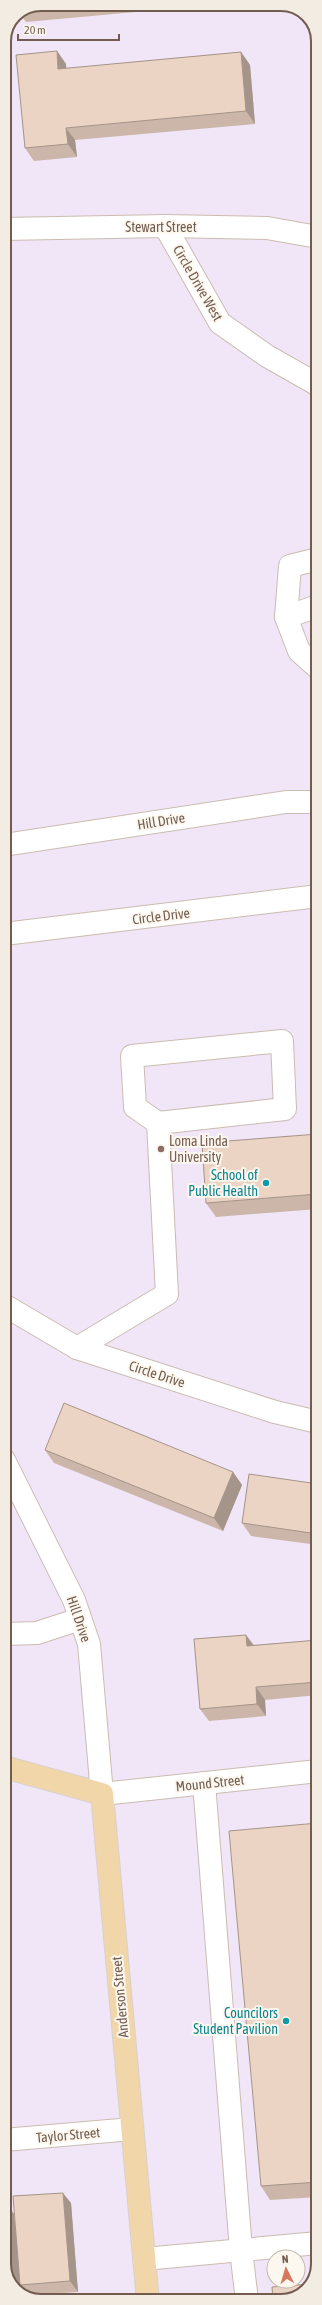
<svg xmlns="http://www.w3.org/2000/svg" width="322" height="2305" font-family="'Asap Condensed',sans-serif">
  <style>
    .education { fill: #f0e6f7; fill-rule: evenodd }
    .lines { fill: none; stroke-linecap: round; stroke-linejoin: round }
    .minor-casing { stroke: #cbbcb0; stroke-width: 24 }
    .major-casing { stroke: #d8d1ce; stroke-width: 24 }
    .minor { stroke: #fff; stroke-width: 22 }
    .major { stroke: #f1d6aa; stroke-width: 22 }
    .wall { fill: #cbb6a9 }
    .shaded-wall { fill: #a59489 }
    .building { fill: #ecd4c4; stroke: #a59489 }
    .education-dot { fill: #8d6e63; stroke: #fdf8ef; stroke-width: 1.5 }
    .culture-dot { fill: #0f9aa8; stroke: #fdf8ef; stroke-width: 1.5 }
    .labels { text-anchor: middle; stroke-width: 4; stroke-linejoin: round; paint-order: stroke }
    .street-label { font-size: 14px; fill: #725c50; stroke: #fdf8ef }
    .education-label { font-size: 14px; fill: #785e54; stroke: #fdf8ef; text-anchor: start }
    .culture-label { font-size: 14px; fill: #0d838f; stroke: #fdf8ef; text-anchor: end }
    .rim { fill: none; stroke: #725c50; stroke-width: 2 }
  </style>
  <rect width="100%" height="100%" fill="#faf4e9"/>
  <!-- education -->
  <path class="education" d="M41,4H286L307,15L318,36V2264L309,2289L286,2301H36L15,2290L4,2269V41L15,15ZM274,2257H298V2281H274Z"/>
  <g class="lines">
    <defs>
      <g id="minor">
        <polyline points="165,226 220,323 267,356 318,385"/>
        <polyline points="4,229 165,226 267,228 318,237"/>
        <polyline points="318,559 290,566 286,617 299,651 318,668"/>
        <polyline points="286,617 318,606"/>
        <polyline points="4,845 286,802 318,802"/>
        <polyline points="4,934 318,896"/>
        <polyline points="4,1305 77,1348 275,1412 318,1422"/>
        <polyline points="77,1348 167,1294 158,1123 135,1107 132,1056 282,1041 285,1109 158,1123"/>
        <polyline points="4,1460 74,1600 89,1644 102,1794 318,1771"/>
        <polyline points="4,1634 37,1633 80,1619"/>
        <polyline points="204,1783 241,2250 247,2301"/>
        <polyline points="4,2140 132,2129"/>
        <polyline points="144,2259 318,2243"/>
      </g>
      <polyline id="major" points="4,1767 102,1794 148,2301"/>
    </defs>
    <!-- minor casing -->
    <use href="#minor" class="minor-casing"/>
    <!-- major casing -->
    <use href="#major" class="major-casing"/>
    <!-- minor -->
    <use href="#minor" class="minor"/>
    <!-- major -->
    <use href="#major" class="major"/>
  </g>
  <!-- wall -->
  <g class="wall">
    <polygon points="41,4 223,4 26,22 19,13"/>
    <polygon points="57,51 66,64 66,69 241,52 250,65 255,124 75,140 77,157 34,161 25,148"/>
    <polygon points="318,1134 318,1209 216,1217 206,1203"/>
    <polygon points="45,1450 233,1472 242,1485 223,1531 54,1463"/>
    <polygon points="318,1484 318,1545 251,1536 242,1523"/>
    <polygon points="246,1635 254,1645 318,1640 318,1695 265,1700 266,1716 209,1721 200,1709"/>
    <polygon points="318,1823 318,2197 270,2200 261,2186"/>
    <polygon points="6,2203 14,2214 16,2232 71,2203 78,2292 27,2295 21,2286 13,2287 4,2269"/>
  </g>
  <!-- shaded-wall -->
  <g class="shaded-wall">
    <polygon points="57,51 66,64 67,82 58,69"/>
    <polygon points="241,52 250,65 255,124 246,111"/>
    <polygon points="66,128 75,140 77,157 68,144"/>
    <polygon points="233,1472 242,1485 223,1531 214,1518"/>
    <polygon points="246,1635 255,1648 247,1646"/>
    <polygon points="256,1687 265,1700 266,1716 257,1704"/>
    <polygon points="63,2193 71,2203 78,2292 70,2281"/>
    <polygon points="6,2203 14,2214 21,2285 20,2285 13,2275"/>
    <polygon points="78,2294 83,2301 79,2301"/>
  </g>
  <!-- building -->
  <g class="building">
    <polygon points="41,4 67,4 34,7"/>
    <polygon points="57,51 58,69 241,52 246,111 66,128 68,144 25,148 16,55"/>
    <polygon points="318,1134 318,1194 206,1203 202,1143"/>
    <polygon points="64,1403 233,1472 214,1518 45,1450"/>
    <polygon points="249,1474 318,1484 318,1534 242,1523"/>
    <polygon points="246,1635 247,1646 318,1640 318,1682 256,1687 257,1704 200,1709 194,1639"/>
    <polygon points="318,1823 318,2182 261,2186 229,1831"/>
    <polygon points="63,2193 70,2281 20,2285 13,2196"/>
    <polygon points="4,2203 6,2203 13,2275 8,2276 4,2269"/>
    <polygon points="311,2284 309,2289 286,2301 273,2301 272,2287"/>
    <polygon points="78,2294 79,2301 36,2301 32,2298"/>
  </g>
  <!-- markers -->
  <circle class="education-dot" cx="161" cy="1149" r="4"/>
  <g class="culture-dot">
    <circle cx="266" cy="1183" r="4"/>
    <circle cx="286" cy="2021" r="4"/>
  </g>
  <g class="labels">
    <!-- street labels -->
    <g class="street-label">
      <text x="161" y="232">Stewart Street</text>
      <text transform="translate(198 283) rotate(60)" y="5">Circle Drive West</text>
      <text transform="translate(161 821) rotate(-9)" y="5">Hill Drive</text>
      <text transform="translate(161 916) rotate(-7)" y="5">Circle Drive</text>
      <text transform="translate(157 1374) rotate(18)" y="5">Circle Drive</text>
      <text transform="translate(79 1619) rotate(71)" y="5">Hill Drive</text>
      <text transform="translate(210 1783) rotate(-6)" y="5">Mound Street</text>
      <text transform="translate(120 1997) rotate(-95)" y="5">Anderson Street</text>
      <text transform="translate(68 2135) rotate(-5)" y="5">Taylor Street</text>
    </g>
    <!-- education labels -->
    <g class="education-label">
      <text x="169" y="1146">Loma Linda<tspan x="169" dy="16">University</tspan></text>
    </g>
    <!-- culture labels -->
    <g class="culture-label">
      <text x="258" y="1180">School of<tspan x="258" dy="16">Public Health</tspan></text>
      <text x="278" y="2018">Councilors<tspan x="278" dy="16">Student Pavilion</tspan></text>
    </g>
  </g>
  <!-- crop -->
  <path d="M0 0H322V2305H0ZM41 11H281A30 30 0 0 1 311 41V2264A30 30 0 0 1 281 2294H41A30 30 0 0 1 11 2264V41A30 30 0 0 1 41 11Z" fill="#f2ece2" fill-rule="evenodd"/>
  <path class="rim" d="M41 11H281A30 30 0 0 1 311 41V2264A30 30 0 0 1 281 2294H41A30 30 0 0 1 11 2264V41A30 30 0 0 1 41 11Z"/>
  <!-- north arrow -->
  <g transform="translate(286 2269) rotate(355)"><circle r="19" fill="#fdf8ef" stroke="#c5baaf"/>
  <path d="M0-3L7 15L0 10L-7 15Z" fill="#d5785d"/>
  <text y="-6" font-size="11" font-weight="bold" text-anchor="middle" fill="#725c50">N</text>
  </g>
  <!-- scale -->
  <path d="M18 34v6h101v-6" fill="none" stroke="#725c50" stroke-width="2"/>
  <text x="24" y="34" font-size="12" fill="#725c50" stroke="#fdf8ef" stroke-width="3" paint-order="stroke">20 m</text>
</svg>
